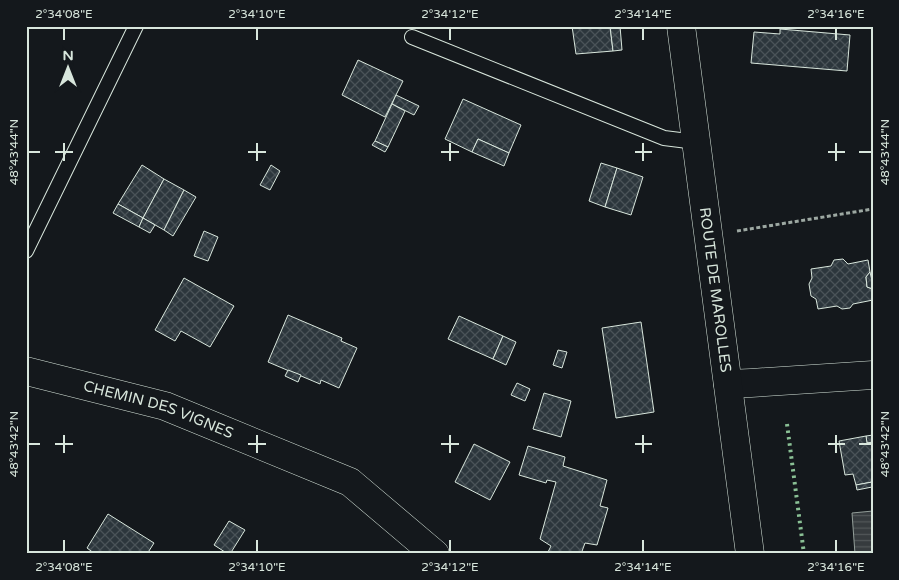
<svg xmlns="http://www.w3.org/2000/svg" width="899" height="580" font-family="'Varela Round',sans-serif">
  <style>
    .water { fill: url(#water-rules); stroke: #939e99 }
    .building { fill: url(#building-cross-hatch); stroke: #d8e6dc }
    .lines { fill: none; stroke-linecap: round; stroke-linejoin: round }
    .lane-casing { stroke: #d8e6dc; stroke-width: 16 }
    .street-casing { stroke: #d8e6dc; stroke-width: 29 }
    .secondary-casing { stroke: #d8e6dc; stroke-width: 29 }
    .path { stroke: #9da8a2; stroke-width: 3; stroke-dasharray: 4 2.5; stroke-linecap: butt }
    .lane { stroke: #14181c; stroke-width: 14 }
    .street { stroke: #14181c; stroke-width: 28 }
    .secondary { stroke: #14181c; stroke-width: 28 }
    .hedge { stroke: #8ac095; stroke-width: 4; stroke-dasharray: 2.5 4; stroke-linecap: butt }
    .ticks { fill: none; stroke: #d8e6dc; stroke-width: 2 }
    .labels { text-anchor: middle; stroke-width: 4; stroke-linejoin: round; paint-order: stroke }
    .street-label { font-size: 15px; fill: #d8e6dc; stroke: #14181c }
    .neatline { fill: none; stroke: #d8e6dc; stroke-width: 2 }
    .ticks-label { font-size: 12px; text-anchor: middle; fill: #d8e6dc }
  </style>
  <defs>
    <pattern id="water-rules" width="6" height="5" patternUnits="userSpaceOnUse" patternTransform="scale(1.25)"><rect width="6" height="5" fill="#363b3e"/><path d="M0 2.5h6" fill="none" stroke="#525759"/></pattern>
    <pattern id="building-cross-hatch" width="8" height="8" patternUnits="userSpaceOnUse" patternTransform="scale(1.25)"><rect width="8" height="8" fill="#2c363c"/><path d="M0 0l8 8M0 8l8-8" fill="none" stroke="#4a5358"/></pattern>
  </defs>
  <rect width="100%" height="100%" fill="#14181c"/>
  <!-- water -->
  <polygon class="water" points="873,511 873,554 855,554 852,513"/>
  <!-- building -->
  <g class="building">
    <polygon points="572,26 610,26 613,51 576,54"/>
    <polygon points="610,26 620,26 622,50 613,51"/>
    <polygon points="780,29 850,35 847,71 751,63 754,32 780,34"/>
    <polygon points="358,60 403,81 385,117 342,95"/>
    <polygon points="396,95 419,106 414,115 392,104"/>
    <polygon points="463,99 521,125 509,153 478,139 472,152 445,139"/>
    <polygon points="392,104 405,111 388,147 375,141"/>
    <polygon points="478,139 509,153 504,166 472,152"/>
    <polygon points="375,141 388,147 385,152 372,145"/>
    <polygon points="601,163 617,168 605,207 589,201"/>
    <polygon points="142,165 164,179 143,218 118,204"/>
    <polygon points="271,165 280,171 270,190 260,185"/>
    <polygon points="617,168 643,177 631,215 605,207"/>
    <polygon points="164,179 184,190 164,230 143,218"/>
    <polygon points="184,190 196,197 173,236 164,230"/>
    <polygon points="118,204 143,218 139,227 113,213"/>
    <polygon points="143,218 155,225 150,233 139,227"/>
    <polygon points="204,231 218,237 208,261 194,256"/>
    <polygon points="843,259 848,264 868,260 870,272 866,277 867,287 873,289 873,300 853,304 850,308 842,309 837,306 818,309 816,299 811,296 809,284 812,278 811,269 831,266 834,260"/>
    <polygon points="870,272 873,285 873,289 867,287 866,277"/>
    <polygon points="184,278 234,306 210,347 181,331 175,341 155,330"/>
    <polygon points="288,315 342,338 341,341 357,348 339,388 321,380 320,384 268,362"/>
    <polygon points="459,316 503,336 493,359 448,339"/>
    <polygon points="641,322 654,412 616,418 602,328"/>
    <polygon points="503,336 516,342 506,365 493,359"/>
    <polygon points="558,350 567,352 562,368 553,365"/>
    <polygon points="288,370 301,375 298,382 285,376"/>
    <polygon points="517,383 530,389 525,401 511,395"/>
    <polygon points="544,393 571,401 561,437 533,429"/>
    <polygon points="873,435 873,442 867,443 866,436"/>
    <polygon points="866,436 867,443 873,442 873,490 872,482 856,485 853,474 845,475 839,441"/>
    <polygon points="474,444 510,462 490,500 455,482"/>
    <polygon points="528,446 565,457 563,466 607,480 600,506 608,508 597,545 585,543 581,554 547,554 551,546 540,539 556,482 547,480 546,483 519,475"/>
    <polygon points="872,482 872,487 857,490 856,485"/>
    <polygon points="108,514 154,543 147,554 95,554 87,548"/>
    <polygon points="229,521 245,530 230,554 228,554 214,545"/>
  </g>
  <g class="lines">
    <defs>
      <g id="lane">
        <polyline points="412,37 664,138 696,142"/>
        <polyline points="26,251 136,26"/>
      </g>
      <g id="street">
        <path id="s1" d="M26,371L165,406L350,482L435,554"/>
        <polyline points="728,384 751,383 873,375"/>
      </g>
      <g id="secondary">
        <path id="s2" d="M681,26L750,554"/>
      </g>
    </defs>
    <!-- lane casing -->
    <use href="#lane" class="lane-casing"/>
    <!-- street casing -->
    <use href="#street" class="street-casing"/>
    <!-- secondary casing -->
    <use href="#secondary" class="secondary-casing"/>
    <!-- path -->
    <polyline class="path" points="737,231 873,209"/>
    <!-- lane -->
    <use href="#lane" class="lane"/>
    <!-- street -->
    <use href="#street" class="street"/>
    <!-- secondary -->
    <use href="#secondary" class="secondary"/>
    <!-- hedge -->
    <polyline class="hedge" points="787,424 804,554"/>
  </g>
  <!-- ticks -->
  <path class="ticks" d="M64,28V40M257,28V40M450,28V40M643,28V40M836,28V40M64,143V161M257,143V161M450,143V161M643,143V161M836,143V161M28,152H40M55,152H73M248,152H266M441,152H459M635,152H652M828,152H845M859,152H872M64,435V453M257,435V453M450,435V453M643,435V453M836,435V453M28,444H40M55,444H73M248,444H266M441,444H459M635,444H652M828,444H845M859,444H872M64,540V552M257,540V552M450,540V552M643,540V552M836,540V552"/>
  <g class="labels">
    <!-- street labels -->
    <g class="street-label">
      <text dy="5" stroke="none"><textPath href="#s2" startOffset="266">ROUTE DE MAROLLES</textPath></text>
      <text dy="5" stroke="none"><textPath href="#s1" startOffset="138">CHEMIN DES VIGNES</textPath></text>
    </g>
  </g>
  <!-- border -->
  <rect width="899" height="580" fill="none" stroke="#14181c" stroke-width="55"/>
  <!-- north arrow -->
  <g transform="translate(68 68)" stroke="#14181c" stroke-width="4" paint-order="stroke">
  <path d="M0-4L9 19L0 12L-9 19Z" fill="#d8e6dc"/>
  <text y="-8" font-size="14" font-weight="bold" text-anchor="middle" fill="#d8e6dc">N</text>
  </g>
  <rect x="28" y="28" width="844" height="524" class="neatline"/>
  <g class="ticks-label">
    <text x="64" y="18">2°34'08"E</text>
    <text x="257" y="18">2°34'10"E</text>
    <text x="450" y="18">2°34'12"E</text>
    <text x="643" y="18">2°34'14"E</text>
    <text x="836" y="18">2°34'16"E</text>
    <text transform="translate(14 152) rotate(-90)" y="4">48°43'44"N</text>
    <text transform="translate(885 152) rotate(-90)" y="4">48°43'44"N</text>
    <text transform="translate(14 444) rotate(-90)" y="4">48°43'42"N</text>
    <text transform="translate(885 444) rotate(-90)" y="4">48°43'42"N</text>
    <text x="64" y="571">2°34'08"E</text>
    <text x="257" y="571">2°34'10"E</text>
    <text x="450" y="571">2°34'12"E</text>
    <text x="643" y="571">2°34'14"E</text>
    <text x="836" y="571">2°34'16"E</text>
  </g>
</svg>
